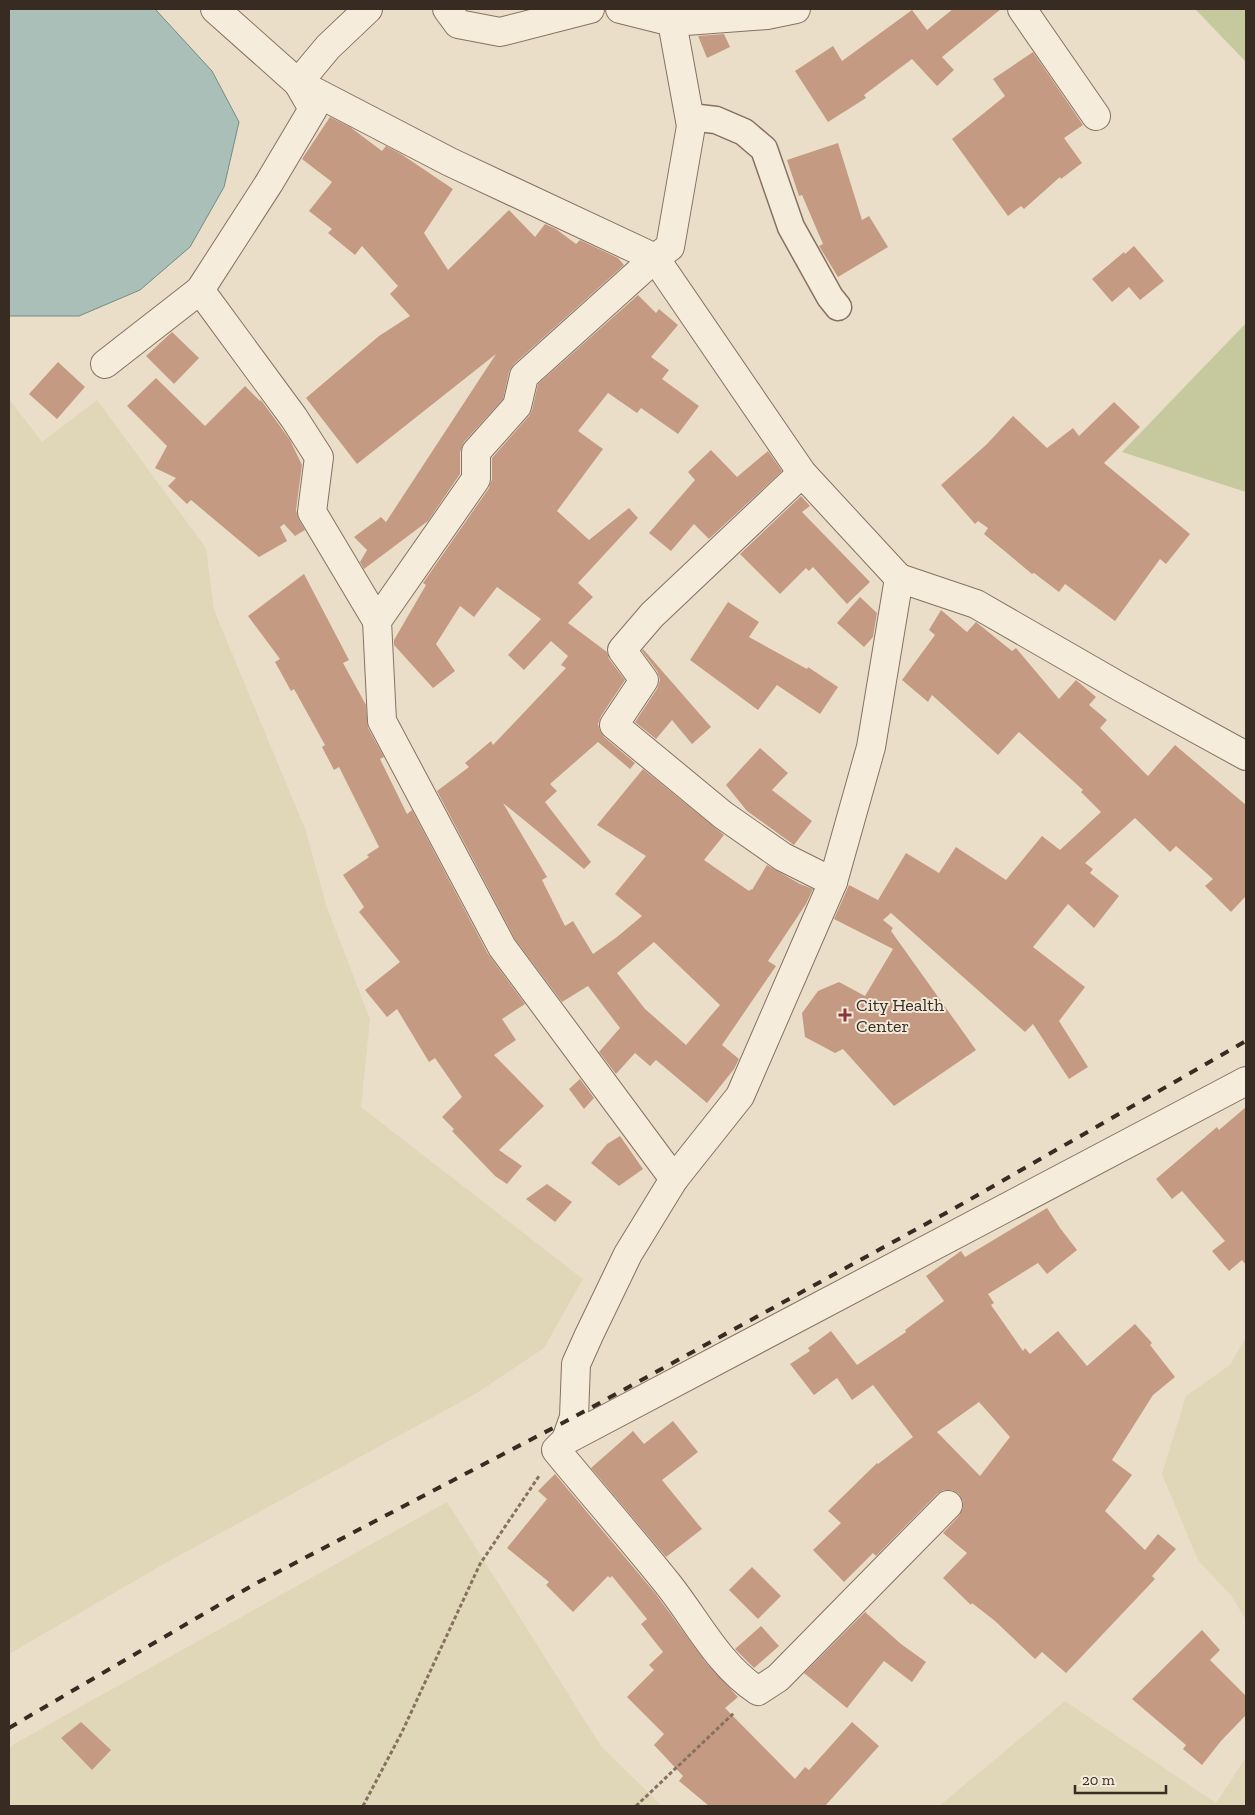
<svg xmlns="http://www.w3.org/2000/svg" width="1255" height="1815" font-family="'Zilla Slab',serif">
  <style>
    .farmland { fill: #e0d6b8 }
    .green { fill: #c6c89e }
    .water { fill: #aabfb7; stroke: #718d84 }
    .building { fill: #c59a83; fill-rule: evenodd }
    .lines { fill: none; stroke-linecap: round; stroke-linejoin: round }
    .pedestrian-casing { stroke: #867160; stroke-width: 29 }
    .minor-casing { stroke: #867160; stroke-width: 30 }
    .path { stroke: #867160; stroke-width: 3; stroke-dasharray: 4 2.5; stroke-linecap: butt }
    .pedestrian { stroke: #f6ecdc; stroke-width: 26 }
    .minor { stroke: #f6ecdc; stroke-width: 28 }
    .rail { stroke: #372b22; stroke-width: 4; stroke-dasharray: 9 9; stroke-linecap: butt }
    .poi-dot { fill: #8f353d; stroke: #f3e9d8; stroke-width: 2 }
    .labels { text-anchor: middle; stroke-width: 4; stroke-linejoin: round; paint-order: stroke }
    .poi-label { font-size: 18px; fill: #372b22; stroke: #f3e9d8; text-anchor: start }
  </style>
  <rect width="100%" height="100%" fill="#ebdec9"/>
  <!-- farmland -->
  <g class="farmland">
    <polygon points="9,399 42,442 97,400 206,548 214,610 306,831 326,905 370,1019 361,1107 583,1279 544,1348 477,1393 162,1565 9,1654"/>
    <polygon points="1246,1337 1246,1620 1231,1595 1198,1560 1162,1474 1186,1396 1230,1365"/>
    <polygon points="447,1502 601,1746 662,1806 9,1806 9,1749 14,1744"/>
    <polygon points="1065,1701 1216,1803 1246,1757 1246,1806 939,1806"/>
  </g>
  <!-- green -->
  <g class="green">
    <polygon points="1195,9 1246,9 1246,62"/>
    <polygon points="1246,323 1246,492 1122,452"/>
  </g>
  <!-- water -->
  <polygon class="water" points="9,9 155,9 212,71 239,122 224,187 190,247 140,290 79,316 9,316"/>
  <!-- building -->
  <g class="building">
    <polygon points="953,9 1001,9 942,57 954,70 937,86 912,59 864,95 866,98 828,122 795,71 833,46 842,61 912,10 927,30"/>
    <polygon points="724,34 730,47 707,58 698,36"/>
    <polygon points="1033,52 1083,125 1064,138 1082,163 1061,179 1060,177 1024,209 1021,206 1008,216 952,139 1005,96 993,79"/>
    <polygon points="330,117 350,127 382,151 386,146 401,154 453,189 424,233 448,270 509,210 535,237 545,224 556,229 576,244 580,240 618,258 624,265 514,364 509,372 503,399 464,442 460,452 460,474 428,521 364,569 360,562 367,550 354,537 381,517 386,522 496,354 357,464 306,398 379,336 410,316 390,294 398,286 362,246 355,255 328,233 332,229 309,211 332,182 302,159"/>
    <polygon points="838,143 862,220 869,216 888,247 838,277 819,246 823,244 802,195 799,196 787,160"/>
    <polygon points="1134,246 1164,281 1140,300 1129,287 1112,302 1092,279 1124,252 1125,254"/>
    <path d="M638,295L656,313L659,309L678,325L651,357L669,370L662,379L699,406L678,434L641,408L637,413L608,393L578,431L603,449L557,511L589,540L629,508L638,518L578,583L593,597L568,623L607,652L609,659L625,680L601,716L598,724L600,731L604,737L635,763L630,769L598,742L550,784L557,791L545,802L591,862L584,869L503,803L547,877L542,880L565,926L573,921L593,954L617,937L642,916L615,894L646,856L597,825L643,769L724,835L704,860L749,891L751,889L752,890L767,865L800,884L813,889L806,904L768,961L776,966L722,1045L739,1059L734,1069L707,1103L656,1060L650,1066L635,1053L616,1074L599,1052L620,1028L588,986L562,1002L515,939L437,791L469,767L465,763L491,741L493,745L566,668L561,665L568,656L551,641L524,670L508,655L541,619L497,587L474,617L460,606L436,644L455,671L433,688L394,645V640L426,585L423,583L489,488L492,479V458L529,416L532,410L538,384ZM654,942L720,1005L686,1045L645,1009L617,973Z"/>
    <polygon points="172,332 199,358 174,384 146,356"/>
    <polygon points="58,362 85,387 57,419 29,394"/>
    <polygon points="156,378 205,426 245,386 260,401 261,400 290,440 302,465 296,510 299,520 305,530 295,536 284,524 280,527 287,541 259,557 191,500 187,504 168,486 176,478 155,468 167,446 127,406"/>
    <polygon points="1114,402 1140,427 1104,463 1190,534 1166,564 1160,559 1115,621 1065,584 1059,592 1034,573 1032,574 984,534 988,528 978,521 975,524 941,485 986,445 1013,416 1047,448 1073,428 1079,436"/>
    <polygon points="711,450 737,477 768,451 782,471 709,539 694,524 671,551 649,533 695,480 688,472"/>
    <polygon points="801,496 810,506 802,512 870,582 847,604 813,567 809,571 806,568 780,594 740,554"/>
    <polygon points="304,574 349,660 343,663 366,705 368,728 384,757 380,759 407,814 412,810 488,954 525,1004 502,1019 516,1040 494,1055 544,1106 499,1150 522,1166 507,1184 495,1176 452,1131 454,1129 442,1117 462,1097 435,1058 429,1062 397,1009 387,1017 365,990 400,962 359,912 364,907 343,875 369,857 367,855 379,847 339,767 334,770 322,747 325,745 294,689 291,691 275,662 280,659 248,616"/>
    <polygon points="860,597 877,613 873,637 864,647 837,623"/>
    <polygon points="728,602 759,622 749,637 807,669 808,667 838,687 820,714 777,685 758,710 690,660"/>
    <polygon points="941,610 967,632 976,622 1012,651 1016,648 1059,699 1076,680 1096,697 1089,705 1107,720 1100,728 1148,776 1175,745 1246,805 1246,896 1231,912 1205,886 1213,879 1176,846 1170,852 1135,818 1085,863 1093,869 1090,873 1119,896 1094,928 1068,904 1033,947 1085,987 1059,1021 1088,1067 1069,1079 1033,1024 1025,1032 891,913 883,920 893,928 891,931 976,1050 894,1106 843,1049 835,1053 805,1037 802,1013 818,991 839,982 865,996 893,949 834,919 849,885 878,900 906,853 939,873 956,847 1006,880 1042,836 1060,850 1101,812 1081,792 1083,790 1019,732 998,755 932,695 928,702 902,680 935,635 929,630"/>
    <polygon points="643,649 711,727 692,744 672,720 656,739 635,722 657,689 660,680 657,671 642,651"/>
    <polygon points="760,748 788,773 772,790 812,821 794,845 747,811 726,785"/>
    <polygon points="580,1079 594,1098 584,1109 569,1089"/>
    <polygon points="1246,1107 1246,1265 1242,1260 1229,1271 1212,1251 1225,1241 1182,1191 1172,1199 1156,1179 1217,1127 1219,1130"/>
    <polygon points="620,1136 643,1169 619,1186 591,1163 607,1144"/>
    <polygon points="547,1184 572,1202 555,1222 526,1199"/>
    <path d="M1047,1208L1060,1228L1077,1250L1047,1274L1038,1263L988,1294L994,1303L991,1305L1023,1351L1025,1348L1030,1354L1058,1331L1087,1366L1135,1324L1152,1343L1150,1345L1175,1377L1153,1395L1112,1460L1132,1475L1105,1511L1145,1550L1158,1534L1176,1549L1152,1576L1155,1579L1066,1673L1042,1652L1035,1659L995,1621L972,1603L971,1605L943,1578L967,1553L943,1533L959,1516L963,1508V1501L959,1494L952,1490H944L937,1494L876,1556L873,1553L844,1582L813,1550L841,1523L828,1511L877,1463L878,1464L913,1437L873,1385L852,1400L837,1378L814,1395L790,1364L810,1351L808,1348L831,1331L857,1365L906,1332L905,1330L944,1301L926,1276L961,1251L965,1257ZM979,1402L1010,1437L980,1476L937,1432Z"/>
    <polygon points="673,1421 698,1452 662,1480 702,1529 666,1557 591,1468 633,1431 644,1444"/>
    <polygon points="555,1474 655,1593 707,1664 738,1697 725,1708 795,1779 805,1767 809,1770 852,1722 879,1746 825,1806 709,1806 679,1781 683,1776 654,1745 664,1734 627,1697 654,1670 649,1665 663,1652 641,1624 647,1619 612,1576 610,1578 608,1576 573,1612 546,1585 549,1582 507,1548 547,1499 538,1491"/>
    <polygon points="752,1567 781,1596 758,1619 729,1590"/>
    <polygon points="865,1612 901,1644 926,1662 912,1682 884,1661 847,1708 804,1673"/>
    <polygon points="761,1626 779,1646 754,1668 735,1649"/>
    <polygon points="1202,1630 1220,1650 1210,1660 1246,1696 1246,1715 1221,1741 1202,1765 1183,1749 1186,1745 1132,1699"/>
    <polygon points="81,1722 111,1750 92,1770 61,1738"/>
  </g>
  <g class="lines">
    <defs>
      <polyline id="pedestrian" points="690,117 716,120 744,132 764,149 791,227 830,297 838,307"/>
      <g id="minor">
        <polyline points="215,9 298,83 328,47 368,9"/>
        <polyline points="447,9 458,24 500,32 590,9"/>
        <polyline points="620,9 672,22 691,126 670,247 655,258 524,376 517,406 476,452 476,479 377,621 382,721 502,947 674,1179"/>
        <polyline points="667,9 672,22 767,15 796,9"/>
        <polyline points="1022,9 1096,116"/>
        <polyline points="298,83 450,162 655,258 802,473 899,578 871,747 833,882 740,1096 674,1179 628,1254 589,1335 576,1364 574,1417 566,1440"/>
        <polyline points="200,290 294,418 319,457 312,512 377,621"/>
        <polyline points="105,364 200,290 269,183 313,109 298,83"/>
        <polyline points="802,473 652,615 622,650 644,680 614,725 723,815 783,857 833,882"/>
        <polyline points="899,578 976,604 1122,688 1246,756"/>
        <path d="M948,1505L778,1678L758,1691C718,1665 696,1619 667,1583C631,1538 593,1495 556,1450L566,1440L1246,1081"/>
      </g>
    </defs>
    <!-- pedestrian casing -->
    <use href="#pedestrian" class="pedestrian-casing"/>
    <!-- minor casing -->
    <use href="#minor" class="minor-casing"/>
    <!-- path -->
    <g class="path">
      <polyline points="363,1806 402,1732 480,1564 539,1476"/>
      <polyline points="636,1806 735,1712"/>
    </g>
    <!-- pedestrian -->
    <use href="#pedestrian" class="pedestrian"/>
    <!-- minor -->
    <use href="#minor" class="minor"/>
    <!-- rail -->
    <polyline class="rail" points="9,1728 253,1585 574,1417 955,1208 1246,1041"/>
  </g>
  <!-- markers -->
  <path class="poi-dot" d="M842.5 1007.5h5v5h5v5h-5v5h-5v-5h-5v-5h5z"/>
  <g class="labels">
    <!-- poi labels -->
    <g class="poi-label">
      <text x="856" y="1011">City Health<tspan x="856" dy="21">Center</tspan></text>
    </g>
  </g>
  <!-- border -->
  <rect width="1255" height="1815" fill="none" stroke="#372b22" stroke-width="20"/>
  <!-- scale -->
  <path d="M1075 1785v8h91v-8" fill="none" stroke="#372b22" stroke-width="2.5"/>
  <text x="1082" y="1785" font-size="15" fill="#372b22" stroke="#f3e9d8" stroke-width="4" paint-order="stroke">20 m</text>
</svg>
